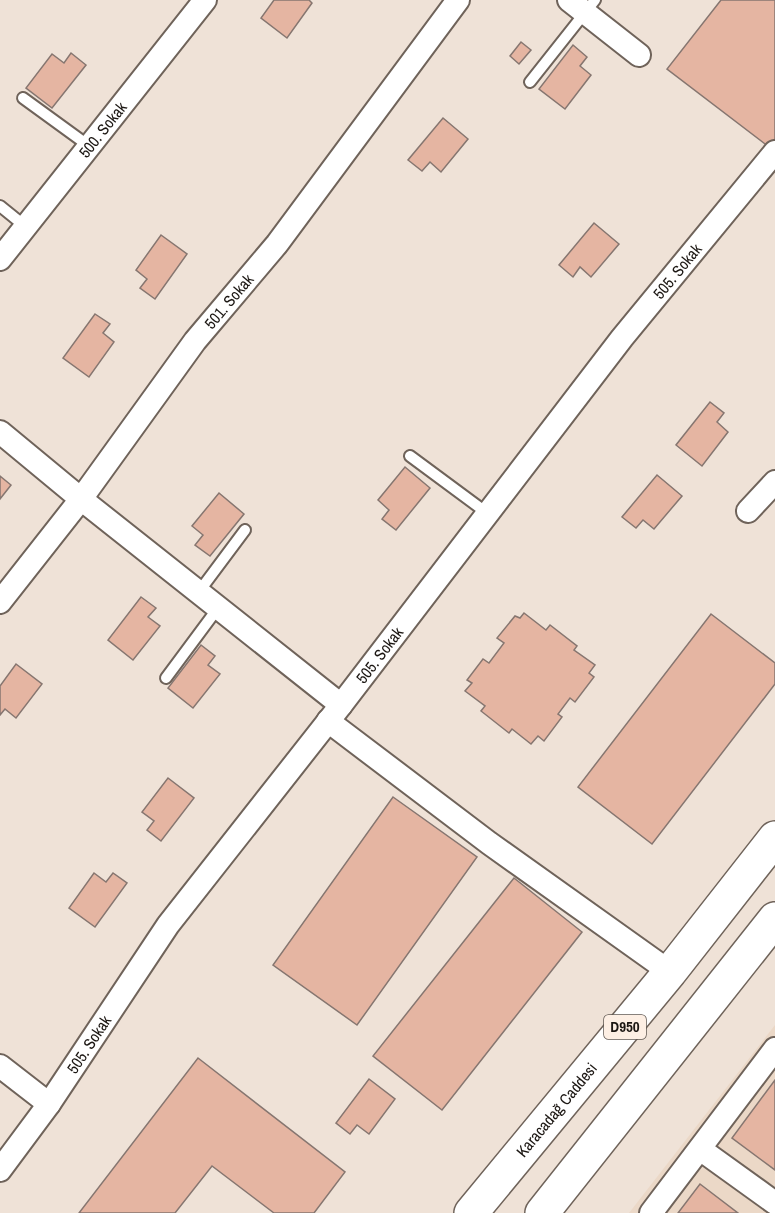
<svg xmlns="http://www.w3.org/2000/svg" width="775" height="1213" font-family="'Archivo Narrow',sans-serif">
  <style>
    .built { fill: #ebd8c7 }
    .building { fill: #e5b5a2; stroke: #867670; stroke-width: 1.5 }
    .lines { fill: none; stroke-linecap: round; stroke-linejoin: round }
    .lane-casing { stroke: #6f635a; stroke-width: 14 }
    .street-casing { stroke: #6f635a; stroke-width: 26 }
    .highway-casing { stroke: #6f635a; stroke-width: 36 }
    .lane { stroke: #fff; stroke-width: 10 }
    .street { stroke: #fff; stroke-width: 22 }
    .highway { stroke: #fff; stroke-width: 33 }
    .labels { text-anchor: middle; stroke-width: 6; stroke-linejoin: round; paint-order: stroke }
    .shield { fill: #fdefe4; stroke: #605852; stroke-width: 1.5 }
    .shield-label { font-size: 15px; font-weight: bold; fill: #1c1713 }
    .street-label { font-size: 16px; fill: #1c1713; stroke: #fdefe4 }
  </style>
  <rect width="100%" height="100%" fill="#efe2d7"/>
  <!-- built -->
  <polygon class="built" points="775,1025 775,1213 629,1213"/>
  <!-- building -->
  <g class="building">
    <polygon points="274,0 309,0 312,3 287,38 261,18"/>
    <polygon points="721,0 775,0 775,139 769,147 667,69"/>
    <polygon points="521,42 531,50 519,64 510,56"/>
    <polygon points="573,45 587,57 580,66 591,75 565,109 539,89"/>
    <polygon points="71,53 86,65 52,108 26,88 52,54 64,63"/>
    <polygon points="443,118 468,139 441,172 430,162 422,171 408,160"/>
    <polygon points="594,223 619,244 591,277 580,267 573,277 559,265"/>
    <polygon points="161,235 187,254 155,299 140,288 147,279 136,270"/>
    <polygon points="95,314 110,324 103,333 114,342 89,377 63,358"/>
    <polygon points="710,402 724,413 717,422 728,432 702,466 676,445"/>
    <polygon points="405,467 430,488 396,530 382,519 389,510 378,500"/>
    <polygon points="657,475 682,496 654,529 643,520 636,528 622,517"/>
    <polygon points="0,476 11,485 0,499"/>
    <polygon points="219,493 244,514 210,556 195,545 203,535 192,526"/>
    <polygon points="141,597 156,608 148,617 160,626 133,660 108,640"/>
    <polygon points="524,613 546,630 550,625 577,646 574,650 595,665 589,673 594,677 575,702 570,698 558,714 562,717 544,741 538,736 531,744 512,729 509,733 481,711 485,706 465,691 472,683 467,680 483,659 489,663 504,643 497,638 515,616 520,618"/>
    <polygon points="711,614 775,663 775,684 652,844 578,787"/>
    <polygon points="201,645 215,656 208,665 220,674 193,708 168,688"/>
    <polygon points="16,664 42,684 16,718 5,709 0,715 0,686"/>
    <polygon points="168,778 194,798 161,841 147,830 154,821 142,812"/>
    <polygon points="393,797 477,857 357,1025 273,965"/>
    <polygon points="94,873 106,882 113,873 127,883 95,927 69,908"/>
    <polygon points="514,878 582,932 442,1110 373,1056"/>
    <polygon points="198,1058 345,1172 314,1213 274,1213 212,1166 175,1213 79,1213"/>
    <polygon points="369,1079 395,1099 369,1134 357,1125 350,1134 336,1123"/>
    <polygon points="775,1080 775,1170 732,1138"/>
    <polygon points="700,1184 738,1213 678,1213"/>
  </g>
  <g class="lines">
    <defs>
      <g id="lane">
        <polyline points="530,82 595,0"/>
        <polyline points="23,98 89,146"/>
        <polyline points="0,206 26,227"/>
        <polyline points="410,456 487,513"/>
        <polyline points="198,593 245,530"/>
        <polyline points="166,678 218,608"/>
      </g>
      <g id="street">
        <polyline points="569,0 639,55"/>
        <path id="s1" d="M0,259L205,0"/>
        <polyline points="0,432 81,499 341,705"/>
        <polyline points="748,511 775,482"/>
        <path id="s2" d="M0,602L81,499L195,341L277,244L458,0"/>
        <polyline points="328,721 489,843 670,972"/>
        <polyline points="0,1066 49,1104"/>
        <polyline points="700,1149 775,1203"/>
        <path id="s3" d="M0,1170L49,1104L168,925L341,705L622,338L775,152"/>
        <polyline points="651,1213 775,1049"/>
      </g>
      <g id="highway">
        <path id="s4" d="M471,1213L670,972L775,838"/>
        <polyline points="542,1213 775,919"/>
      </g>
    </defs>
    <!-- lane casing -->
    <use href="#lane" class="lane-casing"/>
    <!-- street casing -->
    <use href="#street" class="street-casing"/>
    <!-- highway casing -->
    <use href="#highway" class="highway-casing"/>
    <!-- lane -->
    <use href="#lane" class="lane"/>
    <!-- street -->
    <use href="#street" class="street"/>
    <!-- highway -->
    <use href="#highway" class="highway"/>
  </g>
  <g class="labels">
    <!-- shield labels -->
    <rect class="shield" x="604" y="1015" width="42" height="24" rx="4.5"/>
    <g class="shield-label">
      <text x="625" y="1032">D950</text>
    </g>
    <!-- street labels -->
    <g class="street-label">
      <text dy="6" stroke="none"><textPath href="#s1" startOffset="165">500. Sokak</textPath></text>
      <text dy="6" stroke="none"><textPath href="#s3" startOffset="1126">505. Sokak</textPath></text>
      <text dy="6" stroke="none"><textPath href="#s2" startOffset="378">501. Sokak</textPath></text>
      <text dy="6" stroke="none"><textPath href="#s3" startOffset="640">505. Sokak</textPath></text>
      <text dy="6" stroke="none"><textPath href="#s3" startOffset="154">505. Sokak</textPath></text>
      <text dy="6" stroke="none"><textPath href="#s4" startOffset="134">Karacadağ Caddesi</textPath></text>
    </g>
  </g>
</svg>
